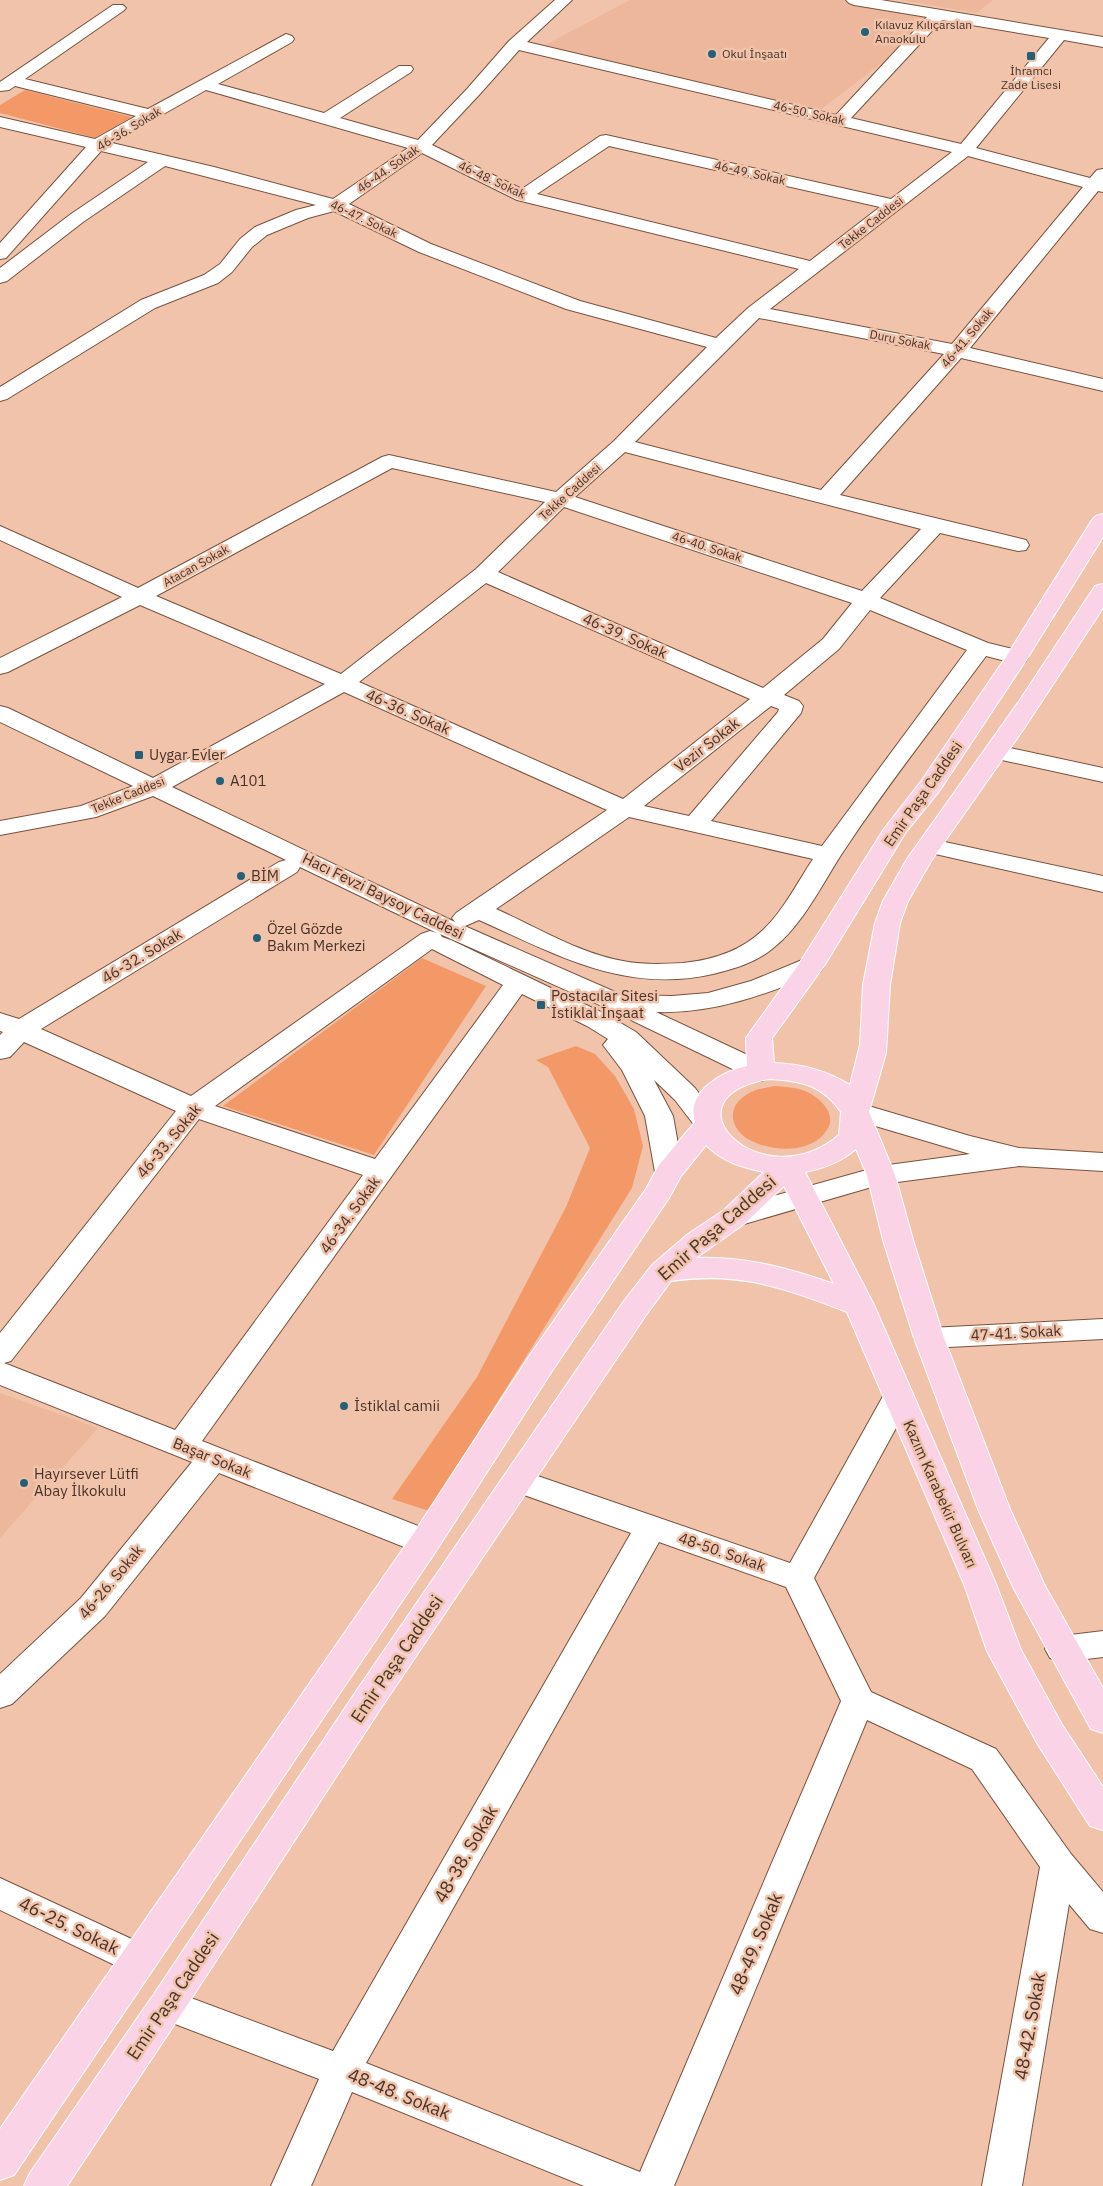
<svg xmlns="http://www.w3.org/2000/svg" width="1103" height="2186" font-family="'IBM Plex Sans',sans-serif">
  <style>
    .built { fill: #edb79c }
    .green { fill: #f39968 }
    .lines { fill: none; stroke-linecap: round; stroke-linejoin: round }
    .minor-casing { stroke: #7a523d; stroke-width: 2 }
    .major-casing { stroke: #fff; stroke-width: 2 }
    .minor { fill: #fff; fill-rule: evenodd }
    .major { fill: #fbd3e6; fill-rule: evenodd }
    .poi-dot { fill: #256078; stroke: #f2c3ab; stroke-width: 2 }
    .labels { text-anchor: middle; stroke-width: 5; stroke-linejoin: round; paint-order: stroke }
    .far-poi-label { font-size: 12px; fill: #463329; stroke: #f2c3ab; text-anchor: start }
    .far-street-label { font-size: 12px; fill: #463329; stroke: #f2c3ab }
    .street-label { font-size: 15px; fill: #463329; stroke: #f2c3ab }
    .poi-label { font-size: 15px; fill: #463329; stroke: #f2c3ab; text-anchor: start }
    .near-street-label { font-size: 18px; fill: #463329; stroke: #f2c3ab }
  </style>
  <rect width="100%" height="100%" fill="#f2c3ab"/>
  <!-- built -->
  <g class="built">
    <polygon points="630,0 843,0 922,14 925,21 882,63 811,117 545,45"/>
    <polygon points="900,0 993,0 976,13"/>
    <polygon points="0,1393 98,1428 0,1538"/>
  </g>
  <!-- green -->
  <g class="green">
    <polygon points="25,90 132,117 95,138 0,113 0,105"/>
    <polygon points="422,958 486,986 374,1155 223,1106"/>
    <polygon points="576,1046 595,1054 615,1076 634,1109 643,1146 632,1188 429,1511 392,1499 477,1377 566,1207 590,1148 548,1067 536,1060"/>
    <path d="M775,1086C785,1087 795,1087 805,1091C822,1098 840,1117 824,1134C806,1155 767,1151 746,1138C729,1126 728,1106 746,1095C755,1089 765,1088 775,1086Z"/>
  </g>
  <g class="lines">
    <defs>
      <g id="minor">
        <path d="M555,0H572L527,42L836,115L927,17L854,5L849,3L846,0H881L1103,37V47L1064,40L976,148L1090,178L1097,170L1103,169V192L1098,191L970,348L1103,379V391L961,358L840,495L1026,540L1029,545L1026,550L1018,551L940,533L880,598L988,643L1025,652L1028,657L1025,662L1017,664L986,656C938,721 887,785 843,852C822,884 803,925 772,949C755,963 734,969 713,974C625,994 557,955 479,920L465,926L460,924L622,995L672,996L708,993L751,981L802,960L811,958L820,960L824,966L820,972C767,994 714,1014 656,1012L771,1066L775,1072L771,1078L761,1081L751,1078L604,1007L440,934L442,937L451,940L605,1014L636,1032L695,1088L722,1124L718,1130L708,1133L698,1130L675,1100L654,1080L673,1116L683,1172L679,1179L669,1181L659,1179L655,1172L645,1116L622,1070L603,1045L608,1039L587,1026L522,994L202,1441L436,1533L441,1542L436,1551L425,1554L414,1551L219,1473L105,1616L12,1704L0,1708V1674L81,1598L192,1462L0,1385V1333L176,1111L24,1042L10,1057L0,1059V1035L3,1032L0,1031V1013L19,1019L279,862L286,860L153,796L96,817L0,835V821L81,806L133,786L0,722V706L8,708L153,778L325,684L140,605L8,672L0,674V658L122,597L0,540V526L138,588L382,457L389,455L556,492L614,441L707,347L566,309L419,252L334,211L308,218L267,235L252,247L232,272L218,283L155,308L7,399L0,401V387L141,300L204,275L220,264L240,239L255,227L296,210L316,205L165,166L83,222L7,281L0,283V268L71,214L148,162L101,151L6,258L0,259V243L86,147L0,127V117L95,139L136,116L15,86L9,90L0,91V82L113,5H123L126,8L123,11L25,79L148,109L286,34L292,36L294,39L292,42L218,84L324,113L399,66H411L413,69L411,72L340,118L418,140L467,89L509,41ZM942,20L1049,38L961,144L851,118ZM519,50L952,152L891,199L606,135L600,136L522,189L432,145L479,95ZM206,90L408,148L333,199L214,167L112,143ZM609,146L880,207L810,261L537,194ZM422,153L517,200L799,269L748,308L716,338L580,301L431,244L349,204ZM968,156L1083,187L952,344L770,309ZM759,318L944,354L821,490L635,442ZM625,452L921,529L862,591L575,497ZM392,468L545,502L476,569L341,674L156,596ZM564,507L852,603L823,639L763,688L498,572ZM486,583L750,699L623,799L359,682ZM870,610L967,650L822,846L711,821L801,713L803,706L799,701L784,695L839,649ZM344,692L607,810L456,913L452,918L455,922L172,787ZM771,706L779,709L778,712L689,816L644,806ZM629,817L813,859C797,883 784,910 763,930C741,951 713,960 683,963C663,964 643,965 623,961C578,953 537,927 496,909ZM300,867L437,933L430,931L421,934L191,1096L41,1029L297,872ZM432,949L503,985L375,1159L215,1106ZM199,1119L363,1175L175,1430L4,1363L11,1361Z"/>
        <polygon points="996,745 1103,768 1103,782 988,757 984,752 988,747"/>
        <polygon points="931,839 1103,876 1103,892 922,851 919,846 922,841"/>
        <polygon points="855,1102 970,1136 1019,1148 1103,1153 1103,1171 1019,1166 882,1184 734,1227 724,1224 720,1217 724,1210 881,1166 970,1154 845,1117 841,1111 845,1105"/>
        <polygon points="1103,1319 1103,1339 929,1348 918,1345 914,1338 918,1331 929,1328"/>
        <path d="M898,1386L909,1389L913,1397L814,1578L871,1692L996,1749L1071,1854L1103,1892V1933L1090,1929L1069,1904L1022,2186H982L1040,1867L972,1769L867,1720L674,2186H584L352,2092L311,2186H271L319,2079L154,2016L148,2005L154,1994L167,1989L333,2051L631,1533L507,1489L502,1481L507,1473L518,1469L529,1473L790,1563L887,1389ZM659,1542L786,1587L841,1701L640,2172L366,2063Z"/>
        <polygon points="1103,1631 1103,1657 1062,1662 1050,1658 1045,1649 1050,1640 1062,1636"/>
        <polygon points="0,1878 151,1948 157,1959 151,1970 138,1975 125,1970 0,1910"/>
      </g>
      <path id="major" d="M1103,514V537L1028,657L940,790L906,832L824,966L772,1038L774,1063C802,1064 826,1070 850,1085L860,1045L863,985L875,923L883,901L907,859L1020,700L1095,586L1103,584V608L1025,727L931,861L908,901L900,923L890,985L886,1053L869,1112L895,1175L913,1240L944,1338L1010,1509L1045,1586L1103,1688V1733L1091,1729L1013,1587L978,1509L914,1338L883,1240L867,1175L856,1149C841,1162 825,1168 805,1172L874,1305L996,1584L1021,1650L1061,1723L1103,1787V1830L1090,1826L1037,1743L987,1651L964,1584L847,1312C785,1288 739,1271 671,1281L646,1315L381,1708L180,2016L67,2186H24L30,2173L154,1994L357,1690L624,1301L652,1265L688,1234L724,1210L764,1172C741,1167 723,1162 706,1145L681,1176L669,1198L552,1371L436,1551L14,2175L0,2180V2129L414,1533L530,1355L646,1189L659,1165L695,1122C685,1092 723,1071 747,1066L746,1038L799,964L884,829L922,780L1006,657L1092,520L1096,516ZM770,1079C802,1081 822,1085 841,1112L839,1135C761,1201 658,1097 770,1079ZM784,1186L834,1284C789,1268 744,1256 696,1258L744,1224Z"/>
    </defs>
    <!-- minor casing -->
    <use href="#minor" class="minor-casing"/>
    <!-- major casing -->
    <use href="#major" class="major-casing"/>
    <!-- minor -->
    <use href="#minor" class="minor"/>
    <!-- major -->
    <use href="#major" class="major"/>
  </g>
  <!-- markers -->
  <g class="poi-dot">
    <circle cx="865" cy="32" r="5"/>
    <circle cx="712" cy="54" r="5"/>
    <rect x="1026" y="51" width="10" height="10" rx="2.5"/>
    <rect x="134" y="750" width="10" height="10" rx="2.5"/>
    <circle cx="220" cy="781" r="5"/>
    <circle cx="241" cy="876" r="5"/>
    <circle cx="257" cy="938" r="5"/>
    <rect x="536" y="1000" width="10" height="10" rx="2.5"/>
    <circle cx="344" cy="1406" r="5"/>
    <circle cx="24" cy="1483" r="5"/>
  </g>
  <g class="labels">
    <!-- far-poi labels -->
    <g class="far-poi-label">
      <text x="875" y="29">Kılavuz Kılıçarslan<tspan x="875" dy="14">Anaokulu</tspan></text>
      <text x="722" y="58">Okul İnşaatı</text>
      <text x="1031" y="75" text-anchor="middle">İhramcı<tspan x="1031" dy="14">Zade Lisesi</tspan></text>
    </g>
    <!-- far-street labels -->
    <g class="far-street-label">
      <text transform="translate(809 113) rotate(13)" y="4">46-50. Sokak</text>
      <text transform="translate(129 129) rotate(-31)" y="4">46-36. Sokak</text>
      <text transform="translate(388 169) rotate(-35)" y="4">46-44. Sokak</text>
      <text transform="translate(750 173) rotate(13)" y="4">46-49. Sokak</text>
      <text transform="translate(492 180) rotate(25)" y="4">46-48. Sokak</text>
      <text transform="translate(364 219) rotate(25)" y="4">46-47. Sokak</text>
      <text transform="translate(871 223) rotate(-38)" y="4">Tekke Caddesi</text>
      <text transform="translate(967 338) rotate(-50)" y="4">46-41. Sokak</text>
      <text transform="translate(900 340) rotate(11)" y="4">Duru Sokak</text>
      <text transform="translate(570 492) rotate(-42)" y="4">Tekke Caddesi</text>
      <text transform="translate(707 547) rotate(18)" y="4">46-40. Sokak</text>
      <text transform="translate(196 566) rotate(-29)" y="4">Atacan Sokak</text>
      <text transform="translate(128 795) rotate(-22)" y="4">Tekke Caddesi</text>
    </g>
    <!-- street labels -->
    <g class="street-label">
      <text transform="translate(625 636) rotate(24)" y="5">46-39. Sokak</text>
      <text transform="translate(408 712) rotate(24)" y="5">46-36. Sokak</text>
      <text transform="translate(707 745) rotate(-38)" y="5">Vezir Sokak</text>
      <text transform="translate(923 794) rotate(-55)" y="5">Emir Paşa Caddesi</text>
      <text transform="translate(383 896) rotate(26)" y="5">Hacı Fevzi Baysoy Caddesi</text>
      <text transform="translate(142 956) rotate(-31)" y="5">46-32. Sokak</text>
      <text transform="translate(169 1141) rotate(-50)" y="5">46-33. Sokak</text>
      <text transform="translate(350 1215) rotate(-54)" y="5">46-34. Sokak</text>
      <text transform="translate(1016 1333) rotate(-3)" y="5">47-41. Sokak</text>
      <text transform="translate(212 1458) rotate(22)" y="5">Başar Sokak</text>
      <text transform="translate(940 1494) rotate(66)" y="5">Kazım Karabekir Bulvarı</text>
      <text transform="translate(722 1552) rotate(19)" y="5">48-50. Sokak</text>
      <text transform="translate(111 1582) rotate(-50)" y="5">46-26. Sokak</text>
    </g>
    <!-- poi labels -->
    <g class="poi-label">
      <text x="149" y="760">Uygar Evler</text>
      <text x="230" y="786">A101</text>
      <text x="251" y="881">BİM</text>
      <text x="267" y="934">Özel Gözde<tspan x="267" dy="17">Bakım Merkezi</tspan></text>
      <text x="551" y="1001">Postacılar Sitesi<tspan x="551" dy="17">İstiklal İnşaat</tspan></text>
      <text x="354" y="1411">İstiklal camii</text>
      <text x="34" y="1479">Hayırsever Lütfi<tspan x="34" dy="17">Abay İlkokulu</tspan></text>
    </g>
    <!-- near-street labels -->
    <g class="near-street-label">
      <text transform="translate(717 1228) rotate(-41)" y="6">Emir Paşa Caddesi</text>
      <text transform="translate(397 1659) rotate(-56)" y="6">Emir Paşa Caddesi</text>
      <text transform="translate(466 1854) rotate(-60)" y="6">48-38. Sokak</text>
      <text transform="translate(69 1926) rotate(26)" y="6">46-25. Sokak</text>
      <text transform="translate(756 1944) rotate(-67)" y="6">48-49. Sokak</text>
      <text transform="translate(173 1996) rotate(-56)" y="6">Emir Paşa Caddesi</text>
      <text transform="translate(1030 2026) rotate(-80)" y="6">48-42. Sokak</text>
      <text transform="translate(399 2094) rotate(22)" y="6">48-48. Sokak</text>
    </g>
  </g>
</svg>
